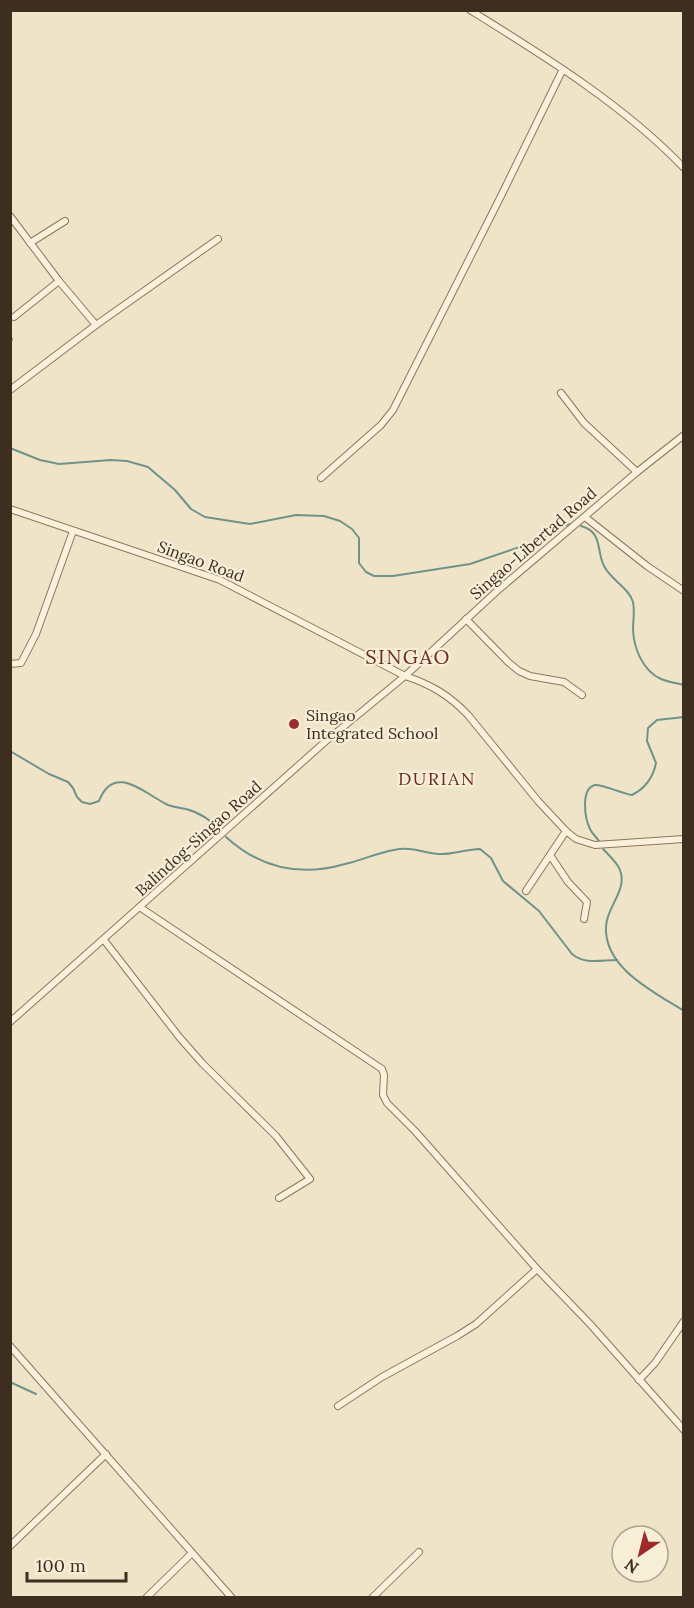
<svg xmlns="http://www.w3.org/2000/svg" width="694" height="1608" font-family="Lora,serif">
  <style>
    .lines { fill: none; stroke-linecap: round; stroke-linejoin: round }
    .stream { stroke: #6f938a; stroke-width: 2 }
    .minor-casing { stroke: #8d765c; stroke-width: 8 }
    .minor { stroke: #faf1dc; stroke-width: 6 }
    .poi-dot { fill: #9e2a2b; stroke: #f7eed8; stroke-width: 2 }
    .labels { text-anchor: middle; stroke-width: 4.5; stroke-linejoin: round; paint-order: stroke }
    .street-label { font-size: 16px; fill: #3d2e20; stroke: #f7eed8 }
    .poi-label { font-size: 16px; fill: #3d2e20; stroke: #f7eed8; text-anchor: start }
    .neighbourhood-label { font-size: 18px; letter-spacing: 1.5px; fill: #6b2e1e; stroke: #f7eed8 }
    .quarter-label { font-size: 20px; letter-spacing: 1.5px; fill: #6b2e1e; stroke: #f7eed8 }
  </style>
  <rect width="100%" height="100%" fill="#f0e4c8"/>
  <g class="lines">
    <!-- stream -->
    <g class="stream">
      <polyline points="10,336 12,339 10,344"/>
      <polyline points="10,448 40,460 59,464 111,460 127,461 148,467 175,490 191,509 205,517 250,524 296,515 324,516 340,521 352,529 359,538 359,563 366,572 374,576 393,576 470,564 540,540 566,525 572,524"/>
      <path d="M581,526C603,532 596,550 604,566C611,580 629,588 633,602C635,611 633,620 633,630C634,649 643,671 661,679C668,682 676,683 684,685"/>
      <path d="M10,751L49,774L68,782L73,788L77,797L82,802L90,804L99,801C114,762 145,794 168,805C174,807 180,808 186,809C201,813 210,820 221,831"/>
      <path d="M226,837C261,869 300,877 345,864C362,860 377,853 394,850C410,846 424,853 439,854C453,855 466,849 480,849L491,858L503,881L539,911L572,954C585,965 601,960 617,960"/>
      <path d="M599,841C596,837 592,833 590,829C585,819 580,789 595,785C601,784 624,794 632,795C646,788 653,778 656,763L647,741L648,728L657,720L684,717"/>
      <path d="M603,849C608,854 614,860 618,866C631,888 606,906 606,927C604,968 654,992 684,1011"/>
      <polyline points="10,1382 36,1394"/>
    </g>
    <defs>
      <g id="minor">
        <path d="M470,10C544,56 624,105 684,168"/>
        <polyline points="10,216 59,281 96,325"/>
        <polyline points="30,243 65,221"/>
        <polyline points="14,317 59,281"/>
        <polyline points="10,390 96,325 218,239"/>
        <polyline points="561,393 584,423 637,472"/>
        <polyline points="321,478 381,425 393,410 501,196 562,71"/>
        <path d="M10,509L220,580L405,676C430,684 449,695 468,715L538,801L566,831L576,839L595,845L684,839"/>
        <polyline points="585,517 647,566 684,591"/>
        <polyline points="466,619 508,662 519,671 530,676 564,682 582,695"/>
        <polyline points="10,664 21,663 36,634 73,531"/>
        <polyline points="550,855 568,882 587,902 584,919"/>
        <polyline points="526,891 566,831"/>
        <polyline points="141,908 382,1069 384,1075 383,1095 387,1103 415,1131 537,1269 590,1324 684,1430"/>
        <polyline points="104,940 180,1038 203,1064 276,1136 310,1179 279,1198"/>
        <polyline points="10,1022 326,741 405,676 497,591 637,472 684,435"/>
        <polyline points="10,1346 232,1598"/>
        <polyline points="639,1380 655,1363 684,1321"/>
        <polyline points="338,1406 382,1377 457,1336 476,1324 537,1269"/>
        <polyline points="10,1546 106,1454"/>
        <polyline points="146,1598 192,1553"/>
        <polyline points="372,1598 419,1552"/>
      </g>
    </defs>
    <!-- minor casing -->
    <use href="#minor" class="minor-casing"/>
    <!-- minor -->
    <use href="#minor" class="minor"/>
  </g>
  <!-- markers -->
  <circle class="poi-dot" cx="294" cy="724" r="6"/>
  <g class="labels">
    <!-- street labels -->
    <g class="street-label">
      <text transform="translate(533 543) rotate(-41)" y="6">Singao-Libertad Road</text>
      <text transform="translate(201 561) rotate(20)" y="6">Singao Road</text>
      <text transform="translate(198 838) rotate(-42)" y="6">Balindog-Singao Road</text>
    </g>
    <!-- poi labels -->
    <g class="poi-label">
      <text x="306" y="721">Singao<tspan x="306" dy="18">Integrated School</tspan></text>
    </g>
    <!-- neighbourhood labels -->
    <g class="neighbourhood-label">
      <text x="437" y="785">DURIAN</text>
    </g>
    <!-- quarter labels -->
    <g class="quarter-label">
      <text x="408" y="664">SINGAO</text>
    </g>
  </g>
  <!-- border -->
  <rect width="694" height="1608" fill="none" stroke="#3d2e20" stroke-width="24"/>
  <!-- north arrow -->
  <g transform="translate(640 1554) rotate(215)"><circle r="28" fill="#f7eed8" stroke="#ada18e" stroke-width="1.5"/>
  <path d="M0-4.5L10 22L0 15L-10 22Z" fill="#9e2a2b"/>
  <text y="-9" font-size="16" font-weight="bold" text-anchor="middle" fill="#3d2e20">N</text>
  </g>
  <!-- scale -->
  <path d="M27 1572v9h99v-9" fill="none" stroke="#3d2e20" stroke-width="3"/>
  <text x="36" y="1572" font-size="18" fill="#3d2e20" stroke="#f7eed8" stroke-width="4.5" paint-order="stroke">100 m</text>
</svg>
